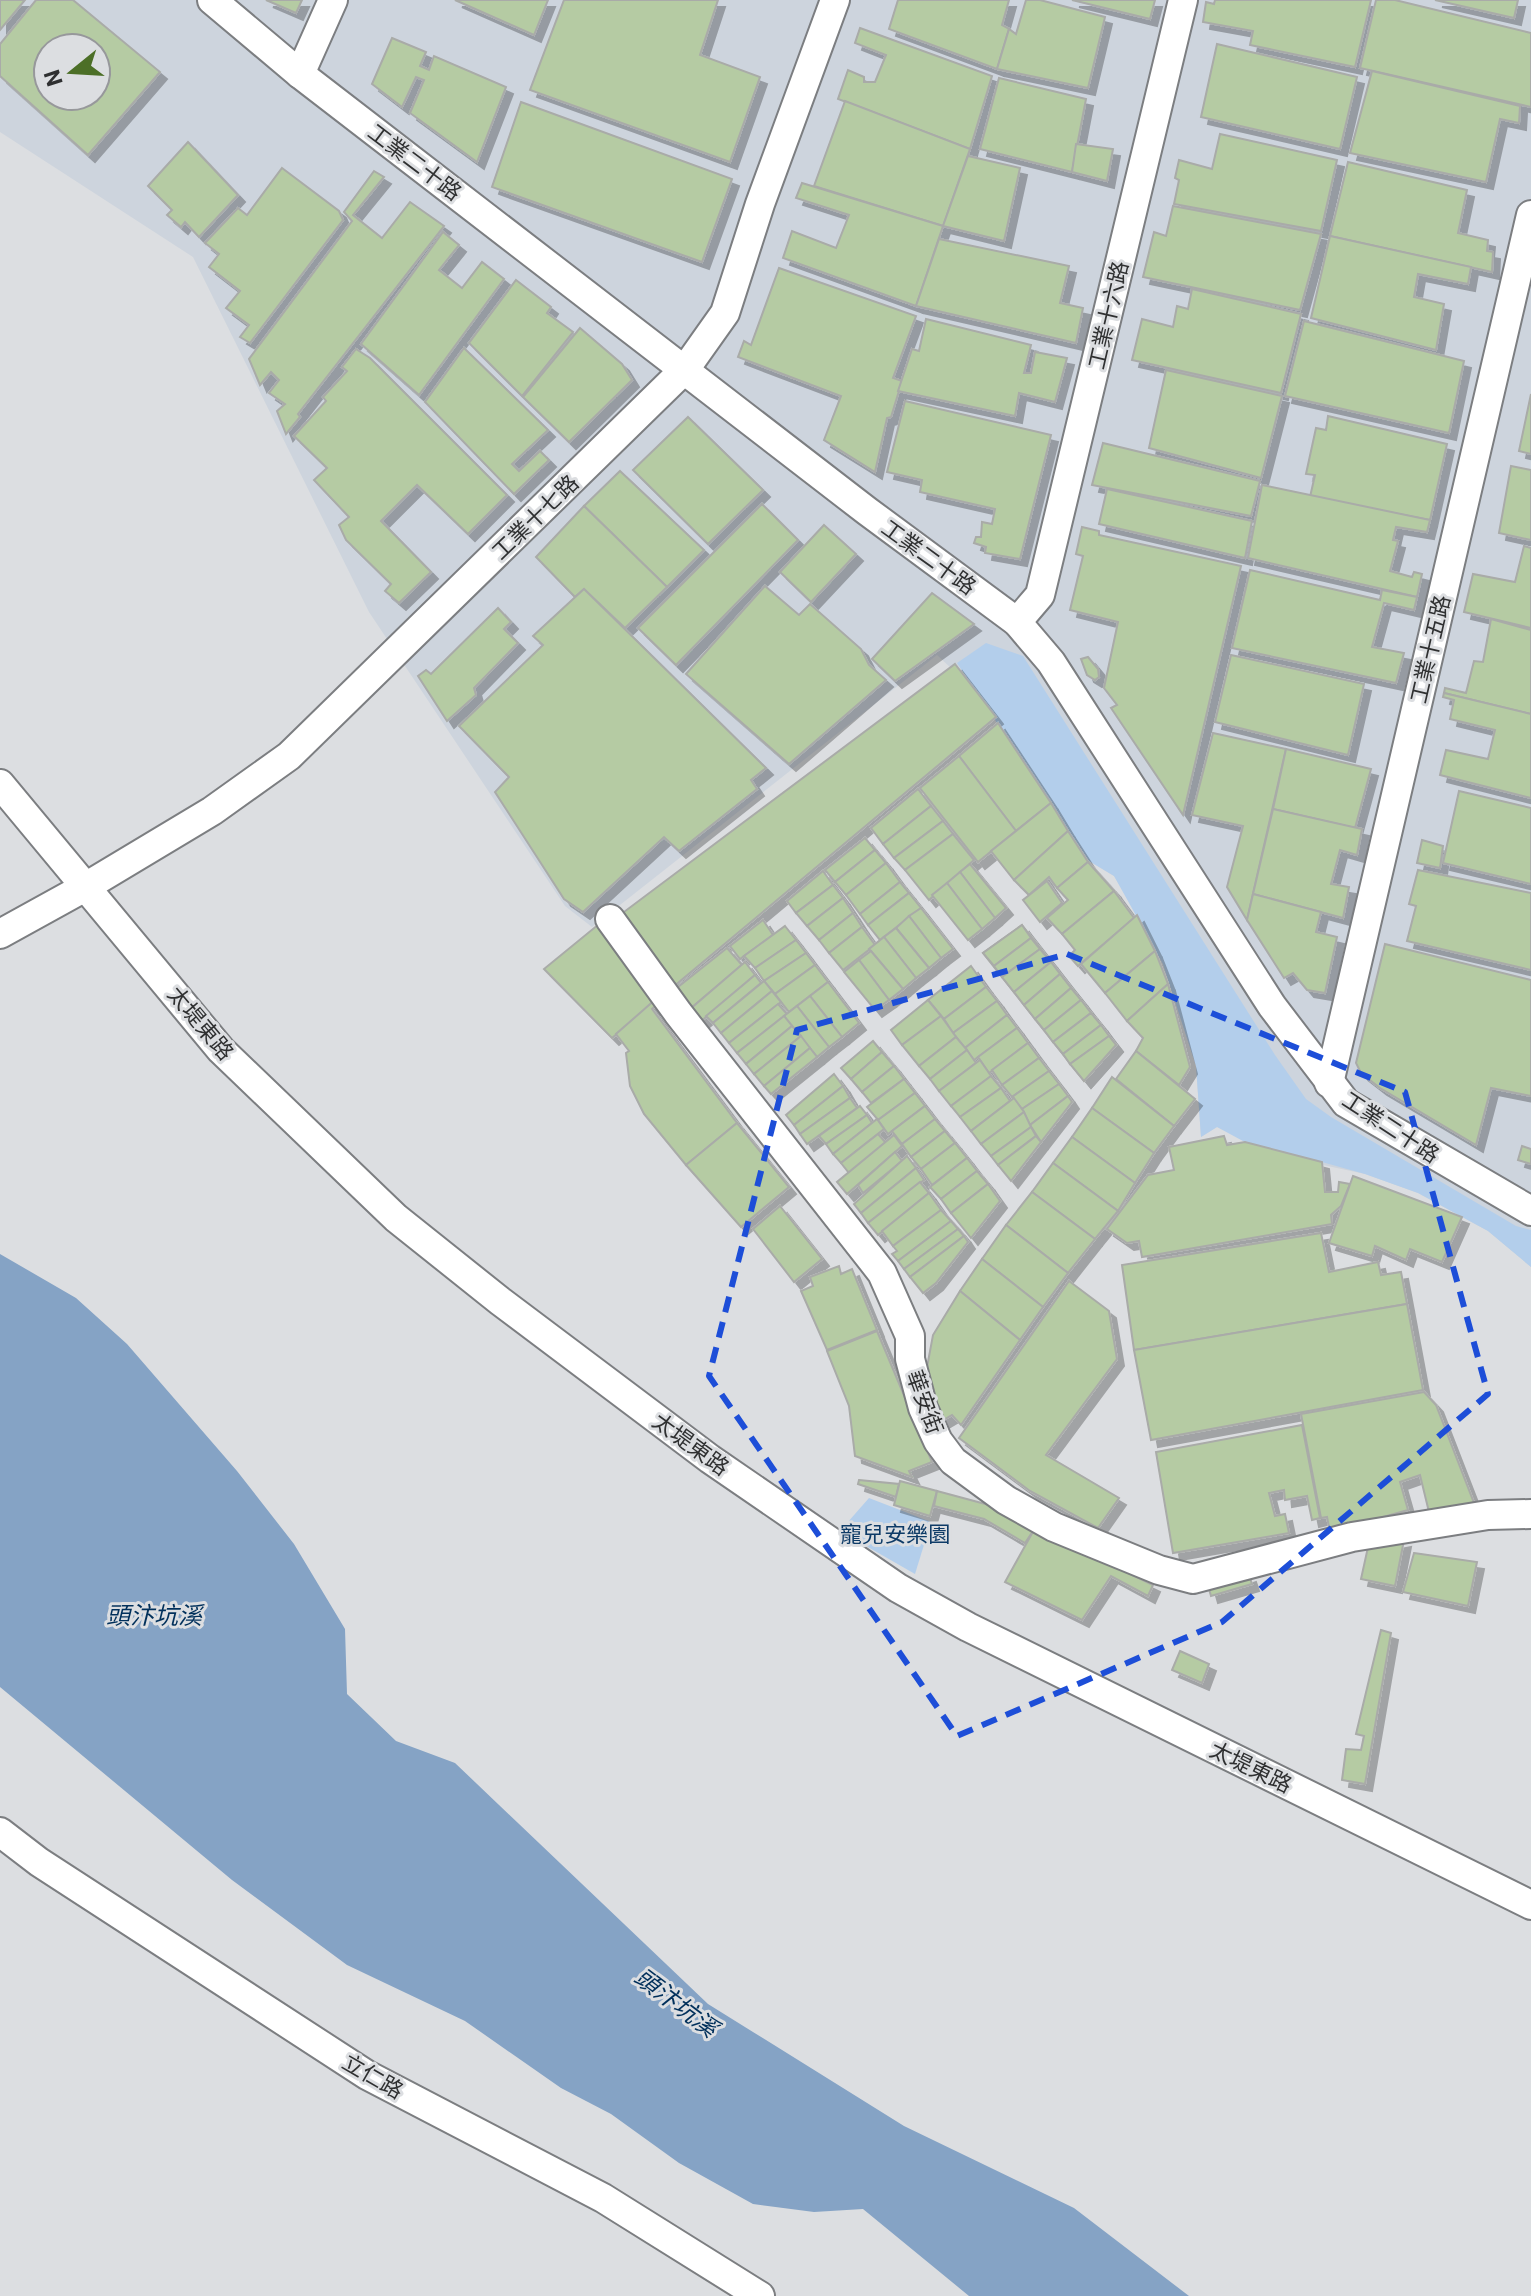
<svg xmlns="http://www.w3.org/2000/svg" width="1531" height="2296" font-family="Roboto,'Noto Sans TC',sans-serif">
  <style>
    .built { fill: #cdd4dd; fill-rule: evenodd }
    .green { fill: #b3ceeb }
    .water { fill: #85a3c5 }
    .building { fill: #b5cba3; stroke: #a9aba8; stroke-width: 2; fill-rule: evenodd; filter: url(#shadow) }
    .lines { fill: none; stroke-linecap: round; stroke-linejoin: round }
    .minor-casing { stroke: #7c7e81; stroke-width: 32 }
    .minor { stroke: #fff; stroke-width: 28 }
    .marked { fill: none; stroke: #1d4ed8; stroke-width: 6; stroke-dasharray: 16 10; stroke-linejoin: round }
    .labels { text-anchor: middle; stroke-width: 6; stroke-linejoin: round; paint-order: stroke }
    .street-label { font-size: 22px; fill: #2f3031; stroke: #dcdee1 }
    .park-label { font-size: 22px; fill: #0e3b67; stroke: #dcdee1 }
    .water-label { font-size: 24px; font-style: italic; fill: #01305b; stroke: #dcdee1 }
  </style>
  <defs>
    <filter id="shadow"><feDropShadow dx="7" dy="7" stdDeviation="0" flood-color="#0004"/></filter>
  </defs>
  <rect width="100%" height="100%" fill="#dcdee1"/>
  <!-- built -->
  <path class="built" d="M0,0H1531V1267L1488,1231L1418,1193L1365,1174L1323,1165L1217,1127L1201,1137L1196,1066L1163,964L1137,912L1114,876L1089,861L997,721L967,683L937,655L592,927L565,906L369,612L193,257L0,132ZM48,48H96V96H48Z"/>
  <!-- green -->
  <g class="green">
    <polygon points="986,643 1023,656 1275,1055 1306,1099 1331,1117 1516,1226 1531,1230 1531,1267 1488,1231 1418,1193 1365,1174 1293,1154 1267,1154 1217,1127 1201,1137 1196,1066 1163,964 1114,876 1089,861 957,663"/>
    <polygon points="869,1498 931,1522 915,1574 840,1531"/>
  </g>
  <!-- water -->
  <polygon class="water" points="0,1254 76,1298 127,1344 237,1471 294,1544 345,1629 347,1694 396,1741 455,1763 708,2004 904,2126 1074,2208 1189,2296 969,2296 863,2209 814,2212 753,2204 679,2163 611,2114 561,2088 465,2021 347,1965 232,1880 0,1687"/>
  <!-- building -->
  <g class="building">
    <polygon points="0,0 25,0 0,30"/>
    <path d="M36,0H73L160,72L88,155L0,76V44ZM48,48H96V96H48Z"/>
    <polygon points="266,0 302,0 296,13"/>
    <polygon points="455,0 548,0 534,35"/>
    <polygon points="564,0 718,0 700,55 760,77 730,162 530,90"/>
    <polygon points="898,0 1009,0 1002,25 1009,29 997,69 889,29"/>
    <polygon points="1026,0 1040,0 1105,17 1088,88 997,69 1009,29 1016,34"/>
    <polygon points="1072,0 1155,0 1150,19"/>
    <polygon points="1215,0 1371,0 1355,67 1250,45 1253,31 1203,22 1206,2 1214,4"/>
    <polygon points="1376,0 1395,0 1531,33 1531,107 1360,68"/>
    <polygon points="1435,0 1518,0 1514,18"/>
    <polygon points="860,28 992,76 970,149 838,99 848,70 864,77 864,82 875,82 886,55 855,43"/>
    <polygon points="392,38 426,52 420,66 429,70 434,56 506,87 477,162 410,113 424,80 416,77 402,107 372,84"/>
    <polygon points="1217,44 1357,77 1340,149 1201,117"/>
    <polygon points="1372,71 1520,106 1519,123 1500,119 1486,182 1350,153"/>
    <polygon points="999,78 1086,99 1072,172 980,149"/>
    <polygon points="845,101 970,149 943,226 814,186"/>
    <polygon points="521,102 732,179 702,262 492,187"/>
    <polygon points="1220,134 1337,160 1321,231 1174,204 1179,180 1175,178 1179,160 1212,169"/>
    <polygon points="188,142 238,195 199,237 185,222 181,227 167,215 172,210 148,186"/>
    <polygon points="1076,144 1113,149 1107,181 1072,172"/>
    <polygon points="968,156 1020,168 1004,241 943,226"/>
    <polygon points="1348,162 1467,190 1458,233 1488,240 1487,251 1493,252 1492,272 1330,236"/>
    <polygon points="282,168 339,211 343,220 250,343 240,337 249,325 226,308 240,291 209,267 219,254 205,243 238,208 247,215"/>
    <polygon points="374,171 384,177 353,215 382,238 410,202 444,226 298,414 300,417 286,434 277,411 285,404 269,393 279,380 271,372 260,385 249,359 352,221 344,212"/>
    <polygon points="802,183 943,226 916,306 783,258 792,231 836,248 849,215 796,198"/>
    <polygon points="1173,206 1321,234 1300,310 1143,277 1154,232 1166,236"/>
    <polygon points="443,232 459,245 439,270 462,288 482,262 504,279 419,395 361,344"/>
    <polygon points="1330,236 1471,267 1468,284 1418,274 1414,297 1444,304 1436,350 1311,318"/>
    <polygon points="939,239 1069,266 1060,303 1083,308 1076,343 916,306"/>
    <polygon points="779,268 916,316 893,378 902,381 891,417 887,418 875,472 824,440 841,396 738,357 744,341 751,345"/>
    <polygon points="516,280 551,307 547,313 573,332 522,396 469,343"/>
    <polygon points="1192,289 1301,314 1281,393 1132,360 1142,319 1173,327 1177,306 1188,309"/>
    <polygon points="926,319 1031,345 1024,373 1031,373 1035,352 1067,358 1055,402 1019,393 1015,416 898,391 912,349 919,351"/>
    <polygon points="1304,321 1464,361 1449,433 1285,396"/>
    <polygon points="580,328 622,364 632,380 569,442 523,397"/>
    <polygon points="464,348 548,430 512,464 519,471 540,451 549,460 514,494 425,402"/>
    <polygon points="356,349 370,358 507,495 468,534 417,485 381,521 431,572 399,603 385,591 391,584 346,540 339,525 349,517 314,480 327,468 294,436 326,401 323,397 347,371 342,367"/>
    <polygon points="1166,370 1282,396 1261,478 1149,448"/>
    <polygon points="1531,394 1531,454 1519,451"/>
    <polygon points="905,401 1051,435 1020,559 985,553 986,547 974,543 976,537 981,537 982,522 992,524 995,509 920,492 922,480 887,472"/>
    <polygon points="1328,416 1447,444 1430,520 1310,497 1315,475 1306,474 1316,428 1326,430"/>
    <polygon points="688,417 763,490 708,544 633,470"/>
    <polygon points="1103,443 1260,481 1251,516 1092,485"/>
    <polygon points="1511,466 1531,470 1531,540 1499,533"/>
    <polygon points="620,471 704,550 667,587 584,506"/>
    <polygon points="1262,485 1430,520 1427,532 1396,527 1393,540 1398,541 1390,571 1412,577 1414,572 1422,574 1417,597 1248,558"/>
    <polygon points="1107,489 1252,521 1245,558 1099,524"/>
    <polygon points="762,504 798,540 676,665 638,628"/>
    <polygon points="584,506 667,587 625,628 584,589 575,597 536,557"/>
    <polygon points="824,525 856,554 811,602 780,572"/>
    <polygon points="1082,527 1099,531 1099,535 1241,566 1183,815 1111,708 1117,705 1104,688 1118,622 1070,610 1083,556 1076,554"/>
    <polygon points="1524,546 1531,548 1531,628 1464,612 1473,574 1515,582"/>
    <polygon points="1250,570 1380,600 1382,590 1417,597 1414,610 1384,603 1372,647 1404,653 1396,683 1232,648"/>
    <polygon points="765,586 799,615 810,604 861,649 869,665 886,680 789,764 686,674"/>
    <polygon points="584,589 766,768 751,780 757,789 679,851 664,837 583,912 564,899 495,792 509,777 459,726 543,645 533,636"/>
    <polygon points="932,593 974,624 895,681 872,659"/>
    <polygon points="498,608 511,622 504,629 518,643 474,688 476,695 447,721 418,676 426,670 431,674"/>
    <polygon points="1491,619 1531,630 1531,714 1444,693 1445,688 1466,693 1474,661 1483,662"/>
    <polygon points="1231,655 1364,684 1348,755 1215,722"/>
    <polygon points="1088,657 1098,669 1099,677 1095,680 1087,675 1081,659"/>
    <polygon points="955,664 996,717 612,1038 544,969 599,924 620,915"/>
    <polygon points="1444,693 1531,714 1531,798 1440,775 1446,750 1488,759 1495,730 1450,719 1454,700 1443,697"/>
    <polygon points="998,723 1051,803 1016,831 959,756"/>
    <polygon points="1213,733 1286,749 1247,920 1227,887 1243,826 1192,815"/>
    <polygon points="1286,749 1371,769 1355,828 1273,809"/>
    <polygon points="959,756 1016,831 978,862 920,788"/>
    <polygon points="918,789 931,806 883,844 871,828"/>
    <polygon points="1459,791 1531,808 1531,884 1443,863"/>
    <polygon points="1051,803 1068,831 1014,880 991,851"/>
    <polygon points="931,806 943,821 894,858 883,844"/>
    <polygon points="1273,809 1362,829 1357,855 1340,850 1331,884 1349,887 1343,918 1253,894"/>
    <polygon points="943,821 953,834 905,870 894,858"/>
    <polygon points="1068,831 1088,862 1057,888 1049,877 1029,895 1014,880"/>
    <polygon points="953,834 974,860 929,900 905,870"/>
    <polygon points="865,838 875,850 835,882 825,870"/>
    <polygon points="1422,840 1443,846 1440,868 1417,863"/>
    <polygon points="875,850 886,863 846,895 835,882"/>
    <polygon points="1088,862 1114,891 1062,934 1047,918 1068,900 1057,888"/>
    <polygon points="886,863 900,882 860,914 846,895"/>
    <polygon points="970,864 1006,908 995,918 960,872"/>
    <polygon points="1418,870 1531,893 1531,970 1407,941 1416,906 1409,904"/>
    <polygon points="823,871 833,885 796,913 787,901"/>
    <polygon points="960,872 995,918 982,929 947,883"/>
    <polygon points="1047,881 1062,903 1040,922 1023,900"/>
    <polygon points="900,882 909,893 868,925 860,914"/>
    <polygon points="947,883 982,929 968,940 932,895"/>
    <polygon points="833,885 843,898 807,926 796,913"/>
    <polygon points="1114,891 1134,918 1078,966 1069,956 1075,950 1062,934"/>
    <polygon points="909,893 921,908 880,940 868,925"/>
    <polygon points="1253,894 1321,912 1316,932 1337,937 1325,993 1307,990 1293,973 1284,978 1247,920"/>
    <polygon points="843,898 853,913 819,940 807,926"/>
    <polygon points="921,908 953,949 941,958 909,916"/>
    <polygon points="853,913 862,927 829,953 819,940"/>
    <polygon points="1137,915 1155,951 1105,993 1081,964"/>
    <polygon points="909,916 941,958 929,968 896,928"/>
    <polygon points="763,920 773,935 740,959 730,946"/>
    <polygon points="1022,925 1116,1045 1084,1081 983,953"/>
    <polygon points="1022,925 1031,938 994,966 983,953"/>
    <polygon points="785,926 796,940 755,968 744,956"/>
    <polygon points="862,927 875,945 843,970 829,953"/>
    <polygon points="896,928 929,968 916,978 884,937"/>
    <polygon points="884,937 916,978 903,989 869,949"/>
    <polygon points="1031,938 1040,949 1002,977 994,966"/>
    <polygon points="796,940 806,953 764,981 755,968"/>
    <polygon points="1385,944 1531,980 1531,1096 1491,1088 1476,1145 1380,1088 1361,1073 1356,1063"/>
    <polygon points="727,948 742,965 689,1010 673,991"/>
    <polygon points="1040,949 1051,962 1014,992 1002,977"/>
    <polygon points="871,951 903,989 889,1000 859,960"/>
    <polygon points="1155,951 1168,984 1127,1021 1105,993"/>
    <polygon points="806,953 815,965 775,994 764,981"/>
    <polygon points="859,960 889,1000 875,1010 844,972"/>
    <polygon points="745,962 755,975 699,1023 689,1010"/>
    <polygon points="1051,962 1060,974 1024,1005 1014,992"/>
    <polygon points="815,965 828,982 789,1012 775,994"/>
    <polygon points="971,966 986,987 944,1019 928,1000"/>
    <polygon points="1060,974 1071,988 1035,1019 1024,1005"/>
    <polygon points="755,975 761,983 713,1023 706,1016"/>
    <polygon points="764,981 772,991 721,1033 713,1023"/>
    <polygon points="828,982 859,1023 842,1037 810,996"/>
    <polygon points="1168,984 1190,1067 1179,1085 1136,1051 1143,1038 1127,1021"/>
    <polygon points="986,987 997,1001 953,1033 944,1019"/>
    <polygon points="1071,988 1081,1000 1044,1030 1035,1019"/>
    <polygon points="772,991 781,1002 729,1043 721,1033"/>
    <polygon points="810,996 842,1037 829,1047 797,1006"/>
    <polygon points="657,998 660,1002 652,1009 737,1123 686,1165 644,1114 630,1086 626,1053 629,1051 616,1034"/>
    <polygon points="928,1000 941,1016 902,1045 891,1030"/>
    <polygon points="1081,1000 1091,1013 1053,1042 1044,1030"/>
    <polygon points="997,1001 1007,1015 965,1048 953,1033"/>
    <polygon points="778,1004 787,1014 737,1053 729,1043"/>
    <polygon points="797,1006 829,1047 817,1057 784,1016"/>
    <polygon points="1091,1013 1101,1025 1063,1054 1053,1042"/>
    <polygon points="1007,1015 1017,1028 974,1060 965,1048"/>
    <polygon points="784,1016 792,1026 746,1064 737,1053"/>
    <polygon points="941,1016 956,1037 919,1066 902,1045"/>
    <polygon points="1101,1025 1109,1036 1070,1064 1063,1054"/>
    <polygon points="792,1026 801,1036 754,1074 746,1064"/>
    <polygon points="1017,1028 1028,1043 989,1073 978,1057"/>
    <polygon points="801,1036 810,1048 764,1086 754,1074"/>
    <polygon points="1109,1036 1116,1045 1084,1081 1070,1064"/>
    <polygon points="956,1037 967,1050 930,1079 919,1066"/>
    <polygon points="873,1041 882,1052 851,1079 841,1068"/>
    <polygon points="1028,1043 1039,1058 1002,1085 992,1070"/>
    <polygon points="810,1048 817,1057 771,1094 764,1086"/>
    <polygon points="967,1050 976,1063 939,1091 930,1079"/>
    <polygon points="1136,1051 1195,1099 1174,1126 1116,1079"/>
    <polygon points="882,1052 894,1066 862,1092 851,1079"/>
    <polygon points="1039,1058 1049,1071 1012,1097 1002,1085"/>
    <polygon points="980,1060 991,1076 951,1106 939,1091"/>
    <polygon points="894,1066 904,1079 871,1103 862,1092"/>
    <polygon points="1049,1071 1059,1084 1022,1109 1012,1097"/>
    <polygon points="834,1074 843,1086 794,1125 786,1115"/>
    <polygon points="991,1076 1001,1088 960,1117 951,1106"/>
    <polygon points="1112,1077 1174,1126 1154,1153 1092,1108"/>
    <polygon points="904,1079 915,1093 878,1120 867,1107"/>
    <polygon points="1059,1084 1068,1096 1030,1125 1022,1109"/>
    <polygon points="843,1086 850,1098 800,1134 794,1125"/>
    <polygon points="1001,1088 1010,1101 971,1131 960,1117"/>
    <polygon points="915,1093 925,1106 888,1134 878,1120"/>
    <polygon points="1068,1096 1072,1102 1041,1142 1030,1125"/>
    <polygon points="850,1098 857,1108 807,1144 800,1134"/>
    <polygon points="1014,1098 1024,1112 981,1144 971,1131"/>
    <polygon points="860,1106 867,1115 826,1144 819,1136"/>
    <polygon points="925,1106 935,1119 902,1144 892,1131"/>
    <polygon points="1092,1108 1154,1153 1135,1183 1072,1137"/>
    <polygon points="1024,1112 1031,1127 991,1156 981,1144"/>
    <polygon points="867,1115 872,1123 833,1154 826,1144"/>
    <polygon points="877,1119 884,1129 841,1163 833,1154"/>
    <polygon points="935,1119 945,1131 911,1157 902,1144"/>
    <polygon points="737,1123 789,1187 741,1227 686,1165"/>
    <polygon points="1031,1127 1036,1136 998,1165 991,1156"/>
    <polygon points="945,1131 955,1143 921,1169 911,1157"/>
    <polygon points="878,1134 886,1143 849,1173 841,1163"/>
    <polygon points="894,1135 902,1146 847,1194 837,1182"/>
    <polygon points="1036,1136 1041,1142 1011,1181 998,1165"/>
    <polygon points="1224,1136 1227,1145 1245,1142 1322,1162 1325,1192 1338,1192 1339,1182 1350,1184 1341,1206 1331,1215 1332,1224 1142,1257 1139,1241 1127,1243 1107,1229 1148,1175 1174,1170 1169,1147"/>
    <polygon points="1072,1137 1135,1183 1118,1211 1053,1163"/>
    <polygon points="955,1143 967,1158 932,1185 921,1169"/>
    <polygon points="1522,1146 1531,1149 1531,1164 1518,1160"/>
    <polygon points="895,1152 902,1161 863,1193 858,1185"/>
    <polygon points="907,1156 916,1168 861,1213 854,1204"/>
    <polygon points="967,1158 977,1171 941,1199 930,1187"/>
    <polygon points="1053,1163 1118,1211 1095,1239 1032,1192"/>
    <polygon points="916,1168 924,1180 868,1223 861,1213"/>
    <polygon points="977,1171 988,1184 951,1213 941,1199"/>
    <polygon points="1353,1176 1462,1217 1442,1262 1410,1249 1406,1260 1375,1246 1372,1256 1329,1243"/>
    <polygon points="920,1182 929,1193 878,1235 868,1223"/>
    <polygon points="988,1184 1000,1201 971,1238 951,1213"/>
    <polygon points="1032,1192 1095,1239 1068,1273 1006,1225"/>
    <polygon points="929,1193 941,1210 893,1246 882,1231"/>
    <polygon points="780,1206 822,1259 794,1282 753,1229"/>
    <polygon points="941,1210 951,1221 898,1261 892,1254 897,1251 893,1246"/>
    <polygon points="951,1221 958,1229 904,1269 898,1261"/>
    <polygon points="1006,1225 1068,1273 1043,1307 982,1259"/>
    <polygon points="958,1229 964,1236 910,1277 904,1269"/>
    <polygon points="1321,1233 1329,1272 1378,1262 1381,1275 1401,1272 1407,1304 1134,1350 1122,1265"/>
    <polygon points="964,1236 968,1242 936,1283 923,1293 910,1277"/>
    <polygon points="982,1259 1043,1307 1020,1340 960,1291"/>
    <polygon points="839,1266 841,1274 852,1269 877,1330 827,1350 801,1291 813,1286 810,1277"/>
    <polygon points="1069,1281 1109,1311 1117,1359 1046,1455 1119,1498 1098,1528 1030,1491 959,1438"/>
    <polygon points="960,1291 1020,1340 961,1425 952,1415 940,1422 925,1378 933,1335"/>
    <polygon points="1407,1304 1423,1390 1151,1440 1134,1350"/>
    <polygon points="877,1331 932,1462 909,1471 912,1477 855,1456 849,1406 827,1351"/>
    <polygon points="1424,1392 1436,1405 1474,1503 1429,1512 1420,1475 1400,1482 1408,1510 1330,1532 1327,1517 1321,1518 1301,1414"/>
    <polygon points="1302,1425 1320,1518 1312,1520 1307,1496 1285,1500 1284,1490 1269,1493 1275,1516 1285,1514 1289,1533 1173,1553 1156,1452"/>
    <polygon points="859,1480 899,1484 896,1497 858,1484"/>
    <polygon points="900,1481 937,1491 930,1516 894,1505"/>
    <polygon points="937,1491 989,1505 1035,1528 1025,1543 984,1519 934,1506"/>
    <polygon points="1035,1528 1153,1585 1148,1596 1111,1576 1082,1620 1005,1582"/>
    <polygon points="1404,1540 1395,1586 1361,1579 1368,1547"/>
    <polygon points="1414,1553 1477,1562 1468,1606 1403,1592"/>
    <polygon points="1249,1575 1252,1584 1211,1596 1209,1589"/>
    <polygon points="1381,1630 1391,1633 1365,1784 1342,1780 1346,1749 1361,1750 1364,1736 1356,1734"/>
    <polygon points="1180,1651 1209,1664 1202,1683 1172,1670"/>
  </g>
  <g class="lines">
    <defs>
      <g id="minor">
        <polyline points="212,0 300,74 867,511 1017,622 1051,662 1272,1006 1346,1103 1531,1211"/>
        <polyline points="300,74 333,0"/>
        <polyline points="1017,622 1040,595 1183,0"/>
        <polyline points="0,784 221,1050 396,1218 500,1301 710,1459 898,1588 968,1627 1531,1905"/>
        <polyline points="610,919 678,1013 882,1273 910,1336 910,1359 923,1408 938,1441 953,1461 1006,1500 1054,1527 1159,1570 1193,1579 1352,1537 1488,1515 1531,1514"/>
        <polyline points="0,934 87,886 212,811 289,756 686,368 725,313 760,204 835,0"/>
        <polyline points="1329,1083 1531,215"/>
        <polyline points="0,1832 39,1862 367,2075 603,2198 760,2296"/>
      </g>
    </defs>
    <!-- minor casing -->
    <use href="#minor" class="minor-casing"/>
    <!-- minor -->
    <use href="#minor" class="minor"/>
  </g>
  <!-- marked area -->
  <path class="marked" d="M1067,954L1405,1092L1488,1394L1222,1622L957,1736L709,1376L797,1030Z"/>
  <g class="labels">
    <!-- street labels -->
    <g class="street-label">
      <text transform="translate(415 162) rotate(37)" y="8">工業二十路</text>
      <text transform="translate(1108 315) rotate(-77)" y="8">工業十六路</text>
      <text transform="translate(535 517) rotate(-44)" y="8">工業十七路</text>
      <text transform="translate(929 557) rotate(36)" y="8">工業二十路</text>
      <text transform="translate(1430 649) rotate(-77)" y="8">工業十五路</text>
      <text transform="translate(201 1023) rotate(50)" y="8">太堤東路</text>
      <text transform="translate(1391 1127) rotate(33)" y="8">工業二十路</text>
      <text transform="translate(925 1402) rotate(70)" y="8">華安街</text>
      <text transform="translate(691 1444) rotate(36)" y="8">太堤東路</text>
      <text transform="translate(1251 1767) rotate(26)" y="8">太堤東路</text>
      <text transform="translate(373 2076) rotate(30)" y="8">立仁路</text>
    </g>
    <!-- park labels -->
    <g class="park-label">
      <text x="895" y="1542">寵兒安樂園</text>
    </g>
    <!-- water labels -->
    <g class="water-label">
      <text x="154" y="1624">頭汴坑溪</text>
      <text transform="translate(676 2003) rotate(37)" y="8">頭汴坑溪</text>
    </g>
  </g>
  <!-- north arrow -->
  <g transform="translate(72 72) rotate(252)"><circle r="38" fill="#dcdee1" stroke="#97989b" stroke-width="2"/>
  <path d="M0-6L14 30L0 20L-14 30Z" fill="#4c6f27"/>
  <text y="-12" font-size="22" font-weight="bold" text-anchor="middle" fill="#2f3031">N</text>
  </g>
</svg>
